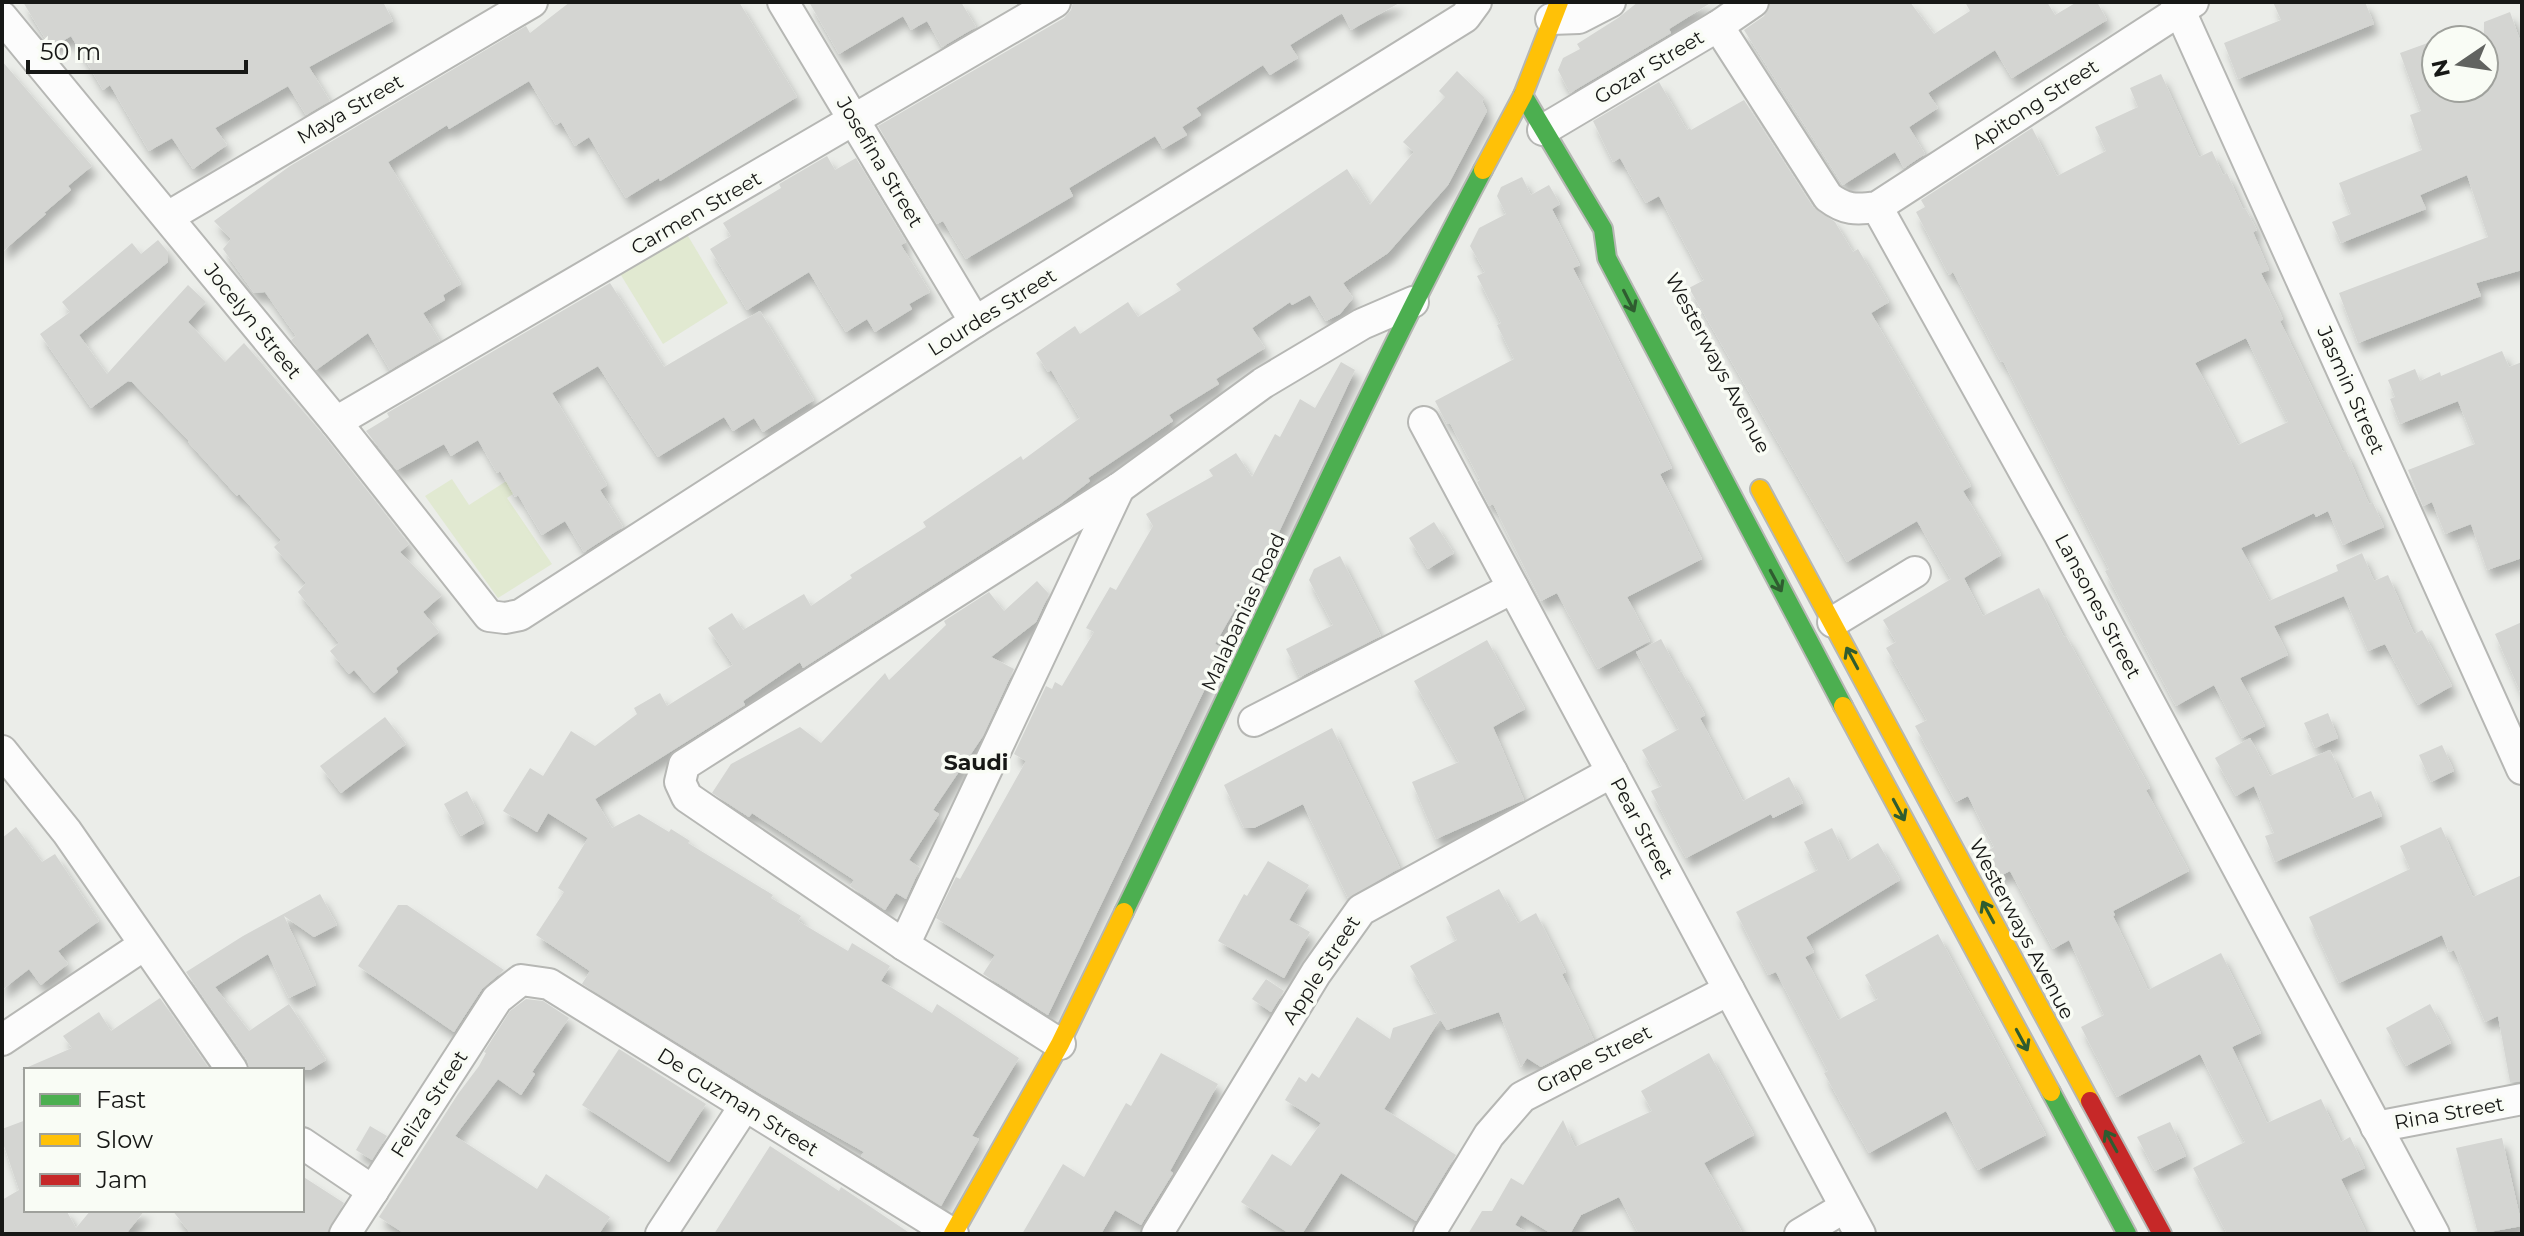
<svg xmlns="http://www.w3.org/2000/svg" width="2524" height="1236" font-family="Montserrat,sans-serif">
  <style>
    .green { fill: #e1e9d1 }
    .building { fill: #d4d5d2; fill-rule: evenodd; filter: url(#shadow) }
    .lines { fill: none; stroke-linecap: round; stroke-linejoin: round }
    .street-casing { stroke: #b6b7b4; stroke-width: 34 }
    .fast-casing { stroke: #b6b7b4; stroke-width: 22 }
    .slow-casing { stroke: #b6b7b4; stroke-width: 22 }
    .jam-casing { stroke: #b6b7b4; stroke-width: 22 }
    .street { stroke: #fcfcfc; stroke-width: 30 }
    .fast { stroke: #4caf50; stroke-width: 18 }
    .slow { stroke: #ffc107; stroke-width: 18 }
    .jam { stroke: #c62828; stroke-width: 18 }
    .oneway { stroke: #2f5c30 }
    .labels { text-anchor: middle; stroke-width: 7; stroke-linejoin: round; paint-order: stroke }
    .street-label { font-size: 20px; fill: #171816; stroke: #f9fcf5 }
    .neighbourhood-label { font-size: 22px; font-weight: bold; fill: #171816; stroke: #f9fcf5 }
  </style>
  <defs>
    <filter id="shadow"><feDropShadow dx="5" dy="9" stdDeviation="4" flood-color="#0004"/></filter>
  </defs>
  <rect width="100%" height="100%" fill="#ebede9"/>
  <!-- green -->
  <g class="green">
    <polygon points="682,226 728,303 663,344 616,267"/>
    <polygon points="525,469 533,481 507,498 552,564 498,598 425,496 452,479 469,505"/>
  </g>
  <!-- building -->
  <g class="building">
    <polygon points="23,2 383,2 393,21 309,67 330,101 306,115 288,86 215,128 227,145 193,169 172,138 149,151 110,85 103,90 71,36 51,48"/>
    <polygon points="570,2 739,2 797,97 660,181 659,178 626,198 589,137 575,146 561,122 556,125 529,81 449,129 447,125 388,162 461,284 443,295 445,300 423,313 440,341 390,370 368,333 316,370 291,340 296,336 265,292 254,293 223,249 231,239 214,221 290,166 526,26 530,33"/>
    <polygon points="809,2 961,2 976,27 942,47 927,21 911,30 903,16 839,54"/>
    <polygon points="1073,2 1401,2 1351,30 1342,13 1290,45 1298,58 1270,75 1263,65 1196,108 1201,115 1182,127 1187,135 1163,149 1155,136 1069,188 1073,196 966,259 943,221 937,224 878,126 1064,18 1071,10"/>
    <polygon points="1638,2 1712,2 1669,29 1671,33 1570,93 1558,70 1563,58 1580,49 1577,44 1618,18"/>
    <polygon points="1771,2 1910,2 1934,34 1970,11 1965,2 2047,2 2055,15 2077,2 2097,2 2107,20 2012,78 1995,50 1928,93 1938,108 1909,127 1925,154 1904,168 1895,152 1843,185 1744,30 1764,16"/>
    <polygon points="2273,2 2365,2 2374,24 2238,79 2224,43 2281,20"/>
    <polygon points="2510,12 2522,46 2522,270 2476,283 2481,296 2358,343 2339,293 2488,237 2467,175 2420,195 2426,209 2341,243 2332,222 2351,214 2339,183 2422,150 2410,115 2421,111 2400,53 2436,40 2436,88 2484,88 2484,22"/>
    <polygon points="2,61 92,166 68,186 71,190 44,213 46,214 2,252"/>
    <polygon points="1457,71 1485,98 1482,101 1487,111 1448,185 1388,253 1343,283 1353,298 1340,314 1326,321 1310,295 1292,305 1290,302 1252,328 1265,348 1216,379 1219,384 1169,415 1173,421 1088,478 1090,481 1060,504 803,668 800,662 743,701 745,705 595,799 612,828 639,814 669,832 671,829 690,841 688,843 773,895 771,898 801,916 798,921 848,951 852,943 890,966 881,981 932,1013 937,1004 1019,1058 972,1136 979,1139 941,1206 861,1156 864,1152 761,1094 582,984 590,971 536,935 564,892 558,888 588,838 548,813 537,832 503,811 530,768 543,776 571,731 595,746 637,714 634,708 660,693 667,706 733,665 708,628 732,613 743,630 804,594 811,606 852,578 850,575 926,527 923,522 1021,456 1023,460 1080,418 1051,370 1048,372 1036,353 1075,326 1080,334 1128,302 1138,317 1181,290 1176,284 1347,169 1370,205 1414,152 1403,142 1445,97 1439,91"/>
    <path d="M2161,74L2199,157L2212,151L2223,175L2227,173L2243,209L2245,208L2257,230L2253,232L2269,270L2261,273L2283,319L2280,321L2343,452L2346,451L2369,504L2373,503L2384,527L2343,545L2328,511L2316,517L2314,513L2241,548L2269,601L2338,571L2336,565L2362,553L2374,581L2388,575L2414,634L2422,630L2452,686L2418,705L2385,644L2368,651L2344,596L2274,626L2288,655L2240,678L2265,726L2242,738L2214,685L2176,706L2105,571L2109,569L2003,361L2001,362L1953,272L1949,275L1916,212L1925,207L1921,200L2032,128L2057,176L2106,151L2095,127L2138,107L2130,88ZM2246,338L2288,422L2238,445L2195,363Z"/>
    <polygon points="1659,82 1687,130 1690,128 1691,130 1744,100 1813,207 1835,222 1853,252 1858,249 1889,302 1871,313 1971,486 1963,491 2001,555 1964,578 1983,616 2039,588 2064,637 2066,636 2150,788 2146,790 2189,871 2113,911 2115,915 2113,916 2148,990 2221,953 2261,1033 2232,1047 2267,1123 2321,1099 2341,1142 2350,1137 2365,1168 2341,1179 2367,1234 2227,1234 2193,1168 2245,1142 2200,1054 2117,1097 2081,1027 2104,1015 2069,940 2053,949 2010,871 1998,877 1986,852 1994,847 1968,796 1956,802 1915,726 1927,720 1886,648 1896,642 1883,620 1951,579 1917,521 1847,562 1689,288 1704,280 1659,196 1646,203 1620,158 1613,162 1593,121"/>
    <polygon points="827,156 835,170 856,158 906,242 901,245 930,292 909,304 912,309 875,332 867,319 846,332 809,272 747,310 710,249 731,236 723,223 781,188 779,184"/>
    <polygon points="1522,177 1531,195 1549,185 1560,204 1552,209 1580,265 1573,268 1672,468 1660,474 1702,559 1627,597 1650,641 1598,669 1557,593 1541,601 1493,504 1489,506 1477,482 1480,480 1450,423 1447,424 1435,401 1514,359 1497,325 1501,323 1477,276 1485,272 1470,246 1479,228 1506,214 1497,196 1501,187"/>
    <polygon points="158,240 168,252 168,262 79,335 107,374 188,285 206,302 188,322 225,362 244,343 322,433 409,544 400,552 442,595 423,612 439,632 396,668 398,672 374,693 354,670 349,674 330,651 339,643 298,592 306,583 274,547 281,540 239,494 237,496 188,442 189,441 132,382 128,381 91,408 40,334 70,312 62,302 132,243 141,254"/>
    <polygon points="610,283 664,367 760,311 814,400 763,432 754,418 733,431 724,417 658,457 598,366 552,393 607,485 600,490 623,527 584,552 565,521 542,535 518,495 515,497 500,471 497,473 478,440 451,456 444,444 397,470 366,431 389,417 387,413"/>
    <polygon points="2502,351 2509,367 2522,362 2522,558 2487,570 2471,524 2445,534 2432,502 2423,506 2408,470 2475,444 2458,401 2400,424 2390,399 2395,397 2388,380 2415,369 2420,381 2440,372 2441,376"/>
    <polygon points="1341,362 1355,370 1248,598 1243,595 1215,644 1224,649 1048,1015 983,974 995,955 936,918 956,877 960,879 1026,761 1014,754 1046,686 1052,689 1055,682 1062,686 1094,632 1086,628 1110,587 1116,590 1153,526 1146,514 1213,476 1209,470 1236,453 1252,477 1275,434 1280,437 1300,399 1315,408"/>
    <polygon points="1434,522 1454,553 1428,569 1409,538"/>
    <polygon points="1340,556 1381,636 1300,677 1286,649 1333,625 1309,580 1314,569"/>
    <polygon points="1037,581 1049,594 1036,622 991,657 1014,669 983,736 933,810 939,814 909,860 920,868 906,899 896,893 885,910 850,886 854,880 752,813 749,817 712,793 731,764 800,727 821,743 885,673 889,680 946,625 944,621 989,592 1004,611"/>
    <polygon points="2522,622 2522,696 2495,634"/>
    <polygon points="1661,639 1679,673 1681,671 1705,715 1700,718 1743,801 1789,777 1803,803 1773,818 1771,814 1686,858 1651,791 1662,786 1642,750 1679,729 1636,652"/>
    <polygon points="1487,640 1525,709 1493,727 1524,800 1436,839 1412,782 1459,762 1414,681"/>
    <polygon points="2328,713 2338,738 2315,748 2304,723"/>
    <polygon points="385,717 406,744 341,793 320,766"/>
    <polygon points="1332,728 1400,868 1348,898 1303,804 1254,828 1244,828 1224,785"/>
    <polygon points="2250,738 2270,776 2330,750 2352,799 2371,791 2382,816 2275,862 2265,836 2274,833 2254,786 2236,796 2215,758"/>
    <polygon points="2442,745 2454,771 2431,782 2419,755"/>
    <polygon points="467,791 484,823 461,836 444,804"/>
    <polygon points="16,827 42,862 55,854 99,921 58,951 68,964 41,985 29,969 2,990 2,838"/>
    <polygon points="2441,827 2473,897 2522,875 2522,1081 2510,1082 2498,1016 2485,1022 2454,950 2449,952 2442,935 2339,983 2309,917 2410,869 2400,846"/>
    <polygon points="1832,828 1848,861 1878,843 1900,880 1806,937 1814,952 1805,957 1838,1020 1878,999 1865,975 1938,934 2046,1135 1978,1170 1946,1111 1869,1153 1824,1073 1828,1071 1776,972 1768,975 1736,912 1818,870 1804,842"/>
    <polygon points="1268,861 1309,885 1289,920 1310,932 1284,978 1218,941 1244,894 1247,896"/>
    <polygon points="1499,889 1518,923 1536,913 1566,972 1562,974 1594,1040 1541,1067 1527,1058 1521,1067 1499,1012 1447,1030 1440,1019 1384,1109 1456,1155 1416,1221 1341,1173 1302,1234 1290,1234 1241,1202 1272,1154 1291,1166 1321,1123 1285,1100 1299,1077 1306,1082 1312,1073 1319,1078 1357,1017 1390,1039 1393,1028 1437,1013 1410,966 1457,940 1446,917"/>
    <polygon points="320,894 337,925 314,937 284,916 316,985 289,998 268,954 215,987 249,1031 289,1004 326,1060 310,1070 250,1070 247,1060 186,972 243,936"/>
    <polygon points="398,905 407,905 504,970 482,989 454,1032 358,966"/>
    <polygon points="1266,979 1284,991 1271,1012 1252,999"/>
    <polygon points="160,998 210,1070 21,1070 72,1048 63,1036 99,1012 111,1031"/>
    <polygon points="526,999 543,1001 569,1018 532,1072 535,1074 521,1095 498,1079 455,1136 537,1189 546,1174 610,1217 599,1234 405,1234 379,1217 458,1094 479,1066 486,1053 484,1052 510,1011"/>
    <polygon points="2430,1004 2451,1043 2406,1066 2386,1028"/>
    <polygon points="619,1049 706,1104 669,1162 582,1105"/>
    <polygon points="1161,1053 1218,1084 1170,1171 1173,1173 1141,1225 1115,1210 1101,1234 1022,1234 1063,1164 1084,1177 1126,1103 1131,1106"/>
    <polygon points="1709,1053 1754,1135 1704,1163 1743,1234 1639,1234 1619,1197 1581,1215 1570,1234 1552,1234 1521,1215 1515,1225 1530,1234 1468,1234 1482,1211 1492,1211 1511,1178 1523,1185 1563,1120 1575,1147 1652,1111 1641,1091"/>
    <polygon points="26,1120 26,1210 66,1210 76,1228 91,1210 145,1210 126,1234 2,1234 2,1200 19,1190 2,1140 2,1129"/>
    <polygon points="2170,1122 2186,1156 2155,1171 2137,1137"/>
    <polygon points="370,1126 387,1136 372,1160 356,1150"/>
    <polygon points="2502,1138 2522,1226 2478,1234 2456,1148"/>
    <polygon points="770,1146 839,1191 841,1187 911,1234 714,1234"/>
    <polygon points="302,1176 344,1203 326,1234 191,1234 172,1210 302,1210"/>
  </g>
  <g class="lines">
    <defs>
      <g id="street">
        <polyline points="783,2 975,322"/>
        <polyline points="2176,2 2522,769"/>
        <polyline points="2,17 336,422 489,616 505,618 520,615 975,322 1465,17 1476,2"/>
        <polyline points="1551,19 1579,18 1610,2"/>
        <path d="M1718,26L1828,197C1845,210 1856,210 1877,207L2193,2"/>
        <polyline points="1543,130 1718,26 1753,2"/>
        <polyline points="1877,207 2059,534 2434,1234"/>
        <polyline points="168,217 532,2"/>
        <polyline points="336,422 1055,2"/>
        <polyline points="1424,422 1860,1234"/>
        <polyline points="1833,622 1915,572"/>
        <polyline points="1254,721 1513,588"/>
        <polyline points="2,751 67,832 232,1070"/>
        <polyline points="904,945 1119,488"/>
        <polyline points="2,1040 144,945"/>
        <polyline points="1060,1044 904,945 687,797 680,782 684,765 1119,488 1263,383 1362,324 1413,302"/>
        <polyline points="2376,1127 2522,1099"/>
        <polyline points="302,1143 373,1191"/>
        <polyline points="345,1234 497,999 521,980 549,984 953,1234"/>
        <polyline points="661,1234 744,1107"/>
        <polyline points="1157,1234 1316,973 1361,910 1612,772"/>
        <polyline points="1429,1234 1489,1135 1522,1097 1729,990"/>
        <polyline points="1800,1234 1845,1207"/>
      </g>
      <g id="fast">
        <polyline points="1523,95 1603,229 1607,258 1843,706"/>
        <path d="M1124,912C1244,665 1354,413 1483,170"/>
        <polyline points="2051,1092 2127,1234"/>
      </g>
      <g id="slow">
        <polyline points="1483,170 1523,95 1559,2"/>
        <polyline points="1760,489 2090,1101"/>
        <polyline points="1843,706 2051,1092"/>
        <polyline points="953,1234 1060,1044 1124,912"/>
      </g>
      <polyline id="jam" points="2090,1101 2162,1234"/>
    </defs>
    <!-- street casing -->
    <use href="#street" class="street-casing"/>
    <!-- fast casing -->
    <use href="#fast" class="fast-casing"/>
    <!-- slow casing -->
    <use href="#slow" class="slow-casing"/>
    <!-- jam casing -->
    <use href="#jam" class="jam-casing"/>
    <!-- street -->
    <use href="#street" class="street"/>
    <!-- fast -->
    <use href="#fast" class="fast"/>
    <!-- slow -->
    <use href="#slow" class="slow"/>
    <!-- jam -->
    <use href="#jam" class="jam"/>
  </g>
  <!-- one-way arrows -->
  <defs><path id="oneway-shaft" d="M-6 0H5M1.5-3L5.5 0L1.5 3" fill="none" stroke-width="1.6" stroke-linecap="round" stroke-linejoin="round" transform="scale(2)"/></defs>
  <g class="oneway">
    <use href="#oneway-shaft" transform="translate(1629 301) rotate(63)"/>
    <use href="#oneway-shaft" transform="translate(1776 581) rotate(62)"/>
    <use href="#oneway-shaft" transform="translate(1852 658) rotate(-118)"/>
    <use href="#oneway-shaft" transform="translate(1899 810) rotate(62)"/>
    <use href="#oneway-shaft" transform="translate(1988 912) rotate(-118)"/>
    <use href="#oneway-shaft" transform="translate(2022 1040) rotate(62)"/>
    <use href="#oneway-shaft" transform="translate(2111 1141) rotate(-119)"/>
  </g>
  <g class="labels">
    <!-- street labels -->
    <g class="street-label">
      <text transform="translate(1649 67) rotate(-31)" y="7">Gozar Street</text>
      <text transform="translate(2035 104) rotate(-33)" y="7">Apitong Street</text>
      <text transform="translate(350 109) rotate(-30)" y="7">Maya Street</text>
      <text transform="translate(880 162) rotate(59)" y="7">Josefina Street</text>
      <text transform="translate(696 213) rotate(-30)" y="7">Carmen Street</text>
      <text transform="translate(992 312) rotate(-32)" y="7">Lourdes Street</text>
      <text transform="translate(253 321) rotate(51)" y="7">Jocelyn Street</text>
      <text transform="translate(1718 363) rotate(62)" y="7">Westerways Avenue</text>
      <text transform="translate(2351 390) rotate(66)" y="7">Jasmin Street</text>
      <text transform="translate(2098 606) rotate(62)" y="7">Lansones Street</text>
      <text transform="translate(1243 612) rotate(-65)" y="7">Malabanias Road</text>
      <text transform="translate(1642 828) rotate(62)" y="7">Pear Street</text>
      <text transform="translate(2022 929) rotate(62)" y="7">Westerways Avenue</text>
      <text transform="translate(1321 970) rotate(-57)" y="7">Apple Street</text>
      <text transform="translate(1594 1059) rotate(-27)" y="7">Grape Street</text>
      <text transform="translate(738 1102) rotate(32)" y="7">De Guzman Street</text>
      <text transform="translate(429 1104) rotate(-57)" y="7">Feliza Street</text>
      <text transform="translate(2449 1113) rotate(-10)" y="7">Rina Street</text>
    </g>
    <!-- neighbourhood labels -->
    <g class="neighbourhood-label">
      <text x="976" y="770">Saudi</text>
    </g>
  </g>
  <!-- border -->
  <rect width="2524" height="1236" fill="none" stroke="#171816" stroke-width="8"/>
  <!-- legend -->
  <rect x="24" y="1068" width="280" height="144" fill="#f9fcf5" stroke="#9fa19c" stroke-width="2"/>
  <rect x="40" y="1094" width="40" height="12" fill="#4caf50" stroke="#9fa19c" stroke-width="2"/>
  <text x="96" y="1108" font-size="24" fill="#171816">Fast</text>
  <rect x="40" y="1134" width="40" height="12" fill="#ffc107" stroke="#9fa19c" stroke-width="2"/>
  <text x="96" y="1148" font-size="24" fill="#171816">Slow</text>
  <rect x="40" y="1174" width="40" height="12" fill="#c62828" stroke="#9fa19c" stroke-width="2"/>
  <text x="96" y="1188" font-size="24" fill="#171816">Jam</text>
  <!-- north arrow -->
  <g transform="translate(2460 64) rotate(257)"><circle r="38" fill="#f9fcf5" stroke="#9fa19c" stroke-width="2"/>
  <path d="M0-6L14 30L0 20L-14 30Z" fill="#616360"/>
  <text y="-12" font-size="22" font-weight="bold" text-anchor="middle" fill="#171816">N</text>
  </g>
  <!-- scale -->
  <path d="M28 60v12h218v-12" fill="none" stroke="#171816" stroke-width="4"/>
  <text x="40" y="60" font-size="24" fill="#171816" stroke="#f9fcf5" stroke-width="6" paint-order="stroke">50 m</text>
</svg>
